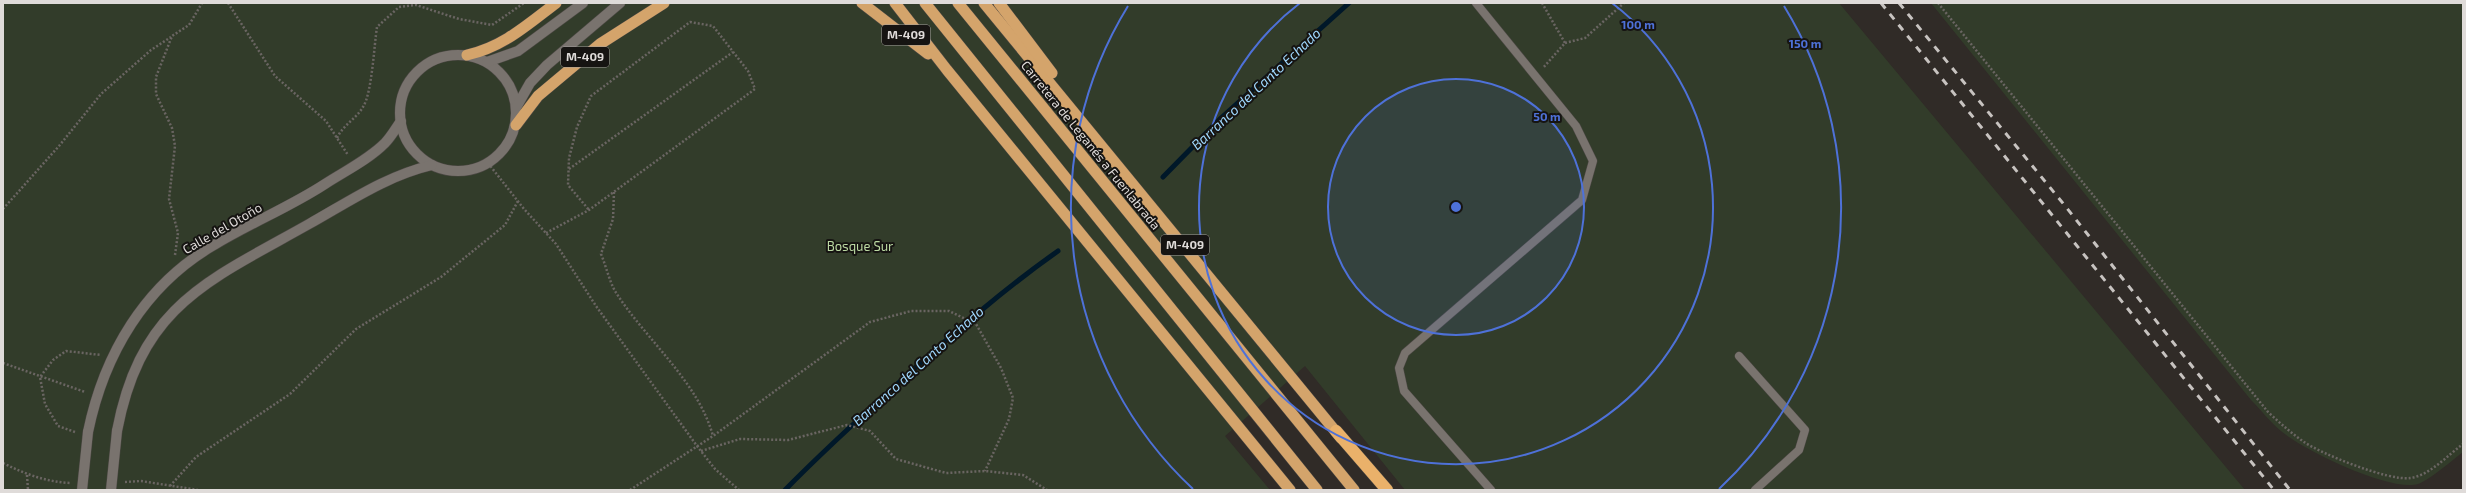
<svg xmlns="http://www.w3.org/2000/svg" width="2466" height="493" font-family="'Exo 2',sans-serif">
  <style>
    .green { fill: #323c2a }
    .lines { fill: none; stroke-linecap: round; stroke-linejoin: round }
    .stream { stroke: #001829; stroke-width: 5 }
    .service-casing { stroke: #4c4844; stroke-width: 9 }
    .minor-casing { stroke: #4c4844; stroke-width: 11 }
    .trunk-casing { stroke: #4c4844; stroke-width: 12 }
    .motorway-casing { stroke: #4c4844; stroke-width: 13 }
    .path { stroke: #6a6562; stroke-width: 2.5; stroke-dasharray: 2 2; stroke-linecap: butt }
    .service { stroke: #79736e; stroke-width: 8 }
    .minor { stroke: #79736e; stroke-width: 10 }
    .trunk { stroke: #d4a46b; stroke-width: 11 }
    .motorway { stroke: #eab16a; stroke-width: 12 }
    .rail { stroke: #c7c3c0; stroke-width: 3; stroke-dasharray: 7 7; stroke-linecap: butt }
    .minor-bridge-casing { stroke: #4c4844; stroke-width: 11; stroke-linecap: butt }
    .minor-bridge { stroke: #79736e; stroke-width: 10 }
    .ring { fill: none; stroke: #4e71d8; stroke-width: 2 }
    .labels { text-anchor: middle; stroke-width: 4; stroke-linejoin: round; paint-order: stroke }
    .shield { fill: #161412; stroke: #a39f9d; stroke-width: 1 }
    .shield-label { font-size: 12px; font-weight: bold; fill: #dfdbd9 }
    .street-label { font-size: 13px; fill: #dfdbd9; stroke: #161412 }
    .park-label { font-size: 13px; fill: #bcd9a3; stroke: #161412 }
    .water-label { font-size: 14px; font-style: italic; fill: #9fd7fd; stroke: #161412 }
    .centre { fill: #4e71d8; stroke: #161412; stroke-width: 2 }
    .ring-label { font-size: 12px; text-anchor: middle; font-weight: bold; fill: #4e71d8; stroke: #161412; stroke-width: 4; stroke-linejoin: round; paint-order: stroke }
  </style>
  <rect width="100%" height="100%" fill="#302b27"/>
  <!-- green -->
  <g class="green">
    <polygon points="3,3 1839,3 2245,490 1405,490 1305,366 1225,436 1270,490 3,490"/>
    <path d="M1931,3H2463V452C2454,459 2428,481 2418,484C2390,492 2303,450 2281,431C2270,422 2261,410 2251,400Z"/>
  </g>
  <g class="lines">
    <!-- stream -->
    <g class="stream">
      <polyline points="1163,177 1221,118 1349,3"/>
      <path d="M785,490C824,450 865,413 906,376C955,332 1004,289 1058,251"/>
    </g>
    <defs>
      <g id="service">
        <polyline points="1476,3 1576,126 1593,161 1582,200 1405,353 1399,368 1404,391 1491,490"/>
        <polyline points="1739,356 1805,430 1799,450 1755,490"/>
      </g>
      <g id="minor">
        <circle cx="458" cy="113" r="58"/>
        <polyline points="487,62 518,51 583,3"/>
        <polyline points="517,106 530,83 547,65 620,3"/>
        <path d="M117,431C141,305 208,281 309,224C350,201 386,176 432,165"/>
        <path d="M88,432C104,354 145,285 214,245C250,223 290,207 325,184C345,171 368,160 385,143C391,137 396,128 401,121"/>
      </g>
      <g id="trunk">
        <polyline points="862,3 928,54"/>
        <polyline points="895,3 947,70 1290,490"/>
        <polyline points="925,3 1317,490"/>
        <polyline points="958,3 1354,490"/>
        <polyline points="984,3 1341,438"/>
        <polyline points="999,3 1052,73"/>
        <path d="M467,55C503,47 527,25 556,3"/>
        <polyline points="516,125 538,96 600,44 664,3"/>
      </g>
      <polyline id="motorway" points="1336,431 1387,490"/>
    </defs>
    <!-- service casing -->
    <use href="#service" class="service-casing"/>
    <!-- minor casing -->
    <use href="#minor" class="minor-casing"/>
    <!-- trunk casing -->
    <use href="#trunk" class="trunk-casing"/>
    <!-- motorway casing -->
    <use href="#motorway" class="motorway-casing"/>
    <!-- path -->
    <g class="path">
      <polyline points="228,3 275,76 326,121 348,155"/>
      <polyline points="1542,3 1565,43 1543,68"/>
      <path d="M1938,3L2268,412C2280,423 2291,433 2304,442C2322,454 2388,481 2410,478C2429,476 2448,455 2463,444"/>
      <polyline points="1565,43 1585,38 1624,3"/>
      <path d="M337,138C343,125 356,119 363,107C372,93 374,46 377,27L399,7L416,5L459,19L492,25L524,3"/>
      <polyline points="488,163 524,209 556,244 596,306 697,446 715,469 739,490"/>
      <polyline points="569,169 733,52"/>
      <path d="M614,192L613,219L601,254C606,266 609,280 615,291C645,339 698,381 713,436"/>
      <polyline points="3,209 59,146 101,94 151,50 171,37"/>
      <polyline points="546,233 589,210 755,89 748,71 713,26 690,22 591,96 577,127 569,158 568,185 589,210"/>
      <polyline points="175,255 178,233 169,199 175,146 172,128 156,94 156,77 172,36 189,25 202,3"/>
      <polyline points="3,363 85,392"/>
      <polyline points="75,432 58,426 45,404 40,377 53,360 66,351 101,355"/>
      <polyline points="701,451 740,439 788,440 847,425 870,431 896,459 946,473 985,471 1023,475 1047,490"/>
      <path d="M3,463C25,474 46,482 71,483"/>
      <polyline points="27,475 28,490"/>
      <polyline points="125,482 141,481 198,490"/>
      <polyline points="170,486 196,457 290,394 356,329 441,277 505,225 518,201"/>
      <polyline points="630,490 713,436 870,322 911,311 949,311 976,324 1001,368 1013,398 1009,419 985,471"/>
    </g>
    <!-- service -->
    <use href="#service" class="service"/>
    <!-- minor -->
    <use href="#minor" class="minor"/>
    <!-- trunk -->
    <use href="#trunk" class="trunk"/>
    <!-- motorway -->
    <use href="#motorway" class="motorway"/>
    <!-- rail -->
    <g class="rail">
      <polyline points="1881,3 2274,490"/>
      <polyline points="1899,3 2066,207 2290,490"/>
    </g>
    <defs>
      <g id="minor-bridge">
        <polyline points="82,490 88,432"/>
        <polyline points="111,490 117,431"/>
      </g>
    </defs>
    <!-- minor-bridge casing -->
    <use href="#minor-bridge" class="minor-bridge-casing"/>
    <!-- minor-bridge -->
    <use href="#minor-bridge" class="minor-bridge"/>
  </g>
  <!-- distance rings -->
  <circle cx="1456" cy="207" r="128" fill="#4e71d8" fill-opacity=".12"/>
  <g class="ring">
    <circle cx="1456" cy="207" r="128"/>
    <path d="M1612 3A257 257 0 1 1 1300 3"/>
    <path d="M1193 489A385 385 0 0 1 1128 6M1784 6A385 385 0 0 1 1719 489"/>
  </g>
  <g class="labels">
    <!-- shield labels -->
    <g class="shield">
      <rect x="882" y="25" width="48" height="20" rx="3"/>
      <rect x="561" y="47" width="48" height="20" rx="3"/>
      <rect x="1161" y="235" width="48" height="20" rx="3"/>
    </g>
    <g class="shield-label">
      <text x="906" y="39">M-409</text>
      <text x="585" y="61">M-409</text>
      <text x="1185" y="249">M-409</text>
    </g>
    <!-- street labels -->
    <g class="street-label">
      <text transform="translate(1091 145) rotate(51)" y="5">Carretera de Leganés a Fuenlabrada</text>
      <text transform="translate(222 228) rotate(-30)" y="5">Calle del Otoño</text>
    </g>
    <!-- park labels -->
    <g class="park-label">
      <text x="860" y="251">Bosque Sur</text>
    </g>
    <!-- water labels -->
    <g class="water-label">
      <text transform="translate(1256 89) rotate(-43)" y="5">Barranco del Canto Echado</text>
      <text transform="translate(918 366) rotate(-42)" y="5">Barranco del Canto Echado</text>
    </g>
  </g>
  <circle cx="1456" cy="207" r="6" class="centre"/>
  <g class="ring-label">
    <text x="1638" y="29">100 m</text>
    <text x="1805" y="48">150 m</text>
    <text x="1547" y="121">50 m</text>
  </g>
  <!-- border -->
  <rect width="2466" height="493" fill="none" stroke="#dfdbd9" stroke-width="8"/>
</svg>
